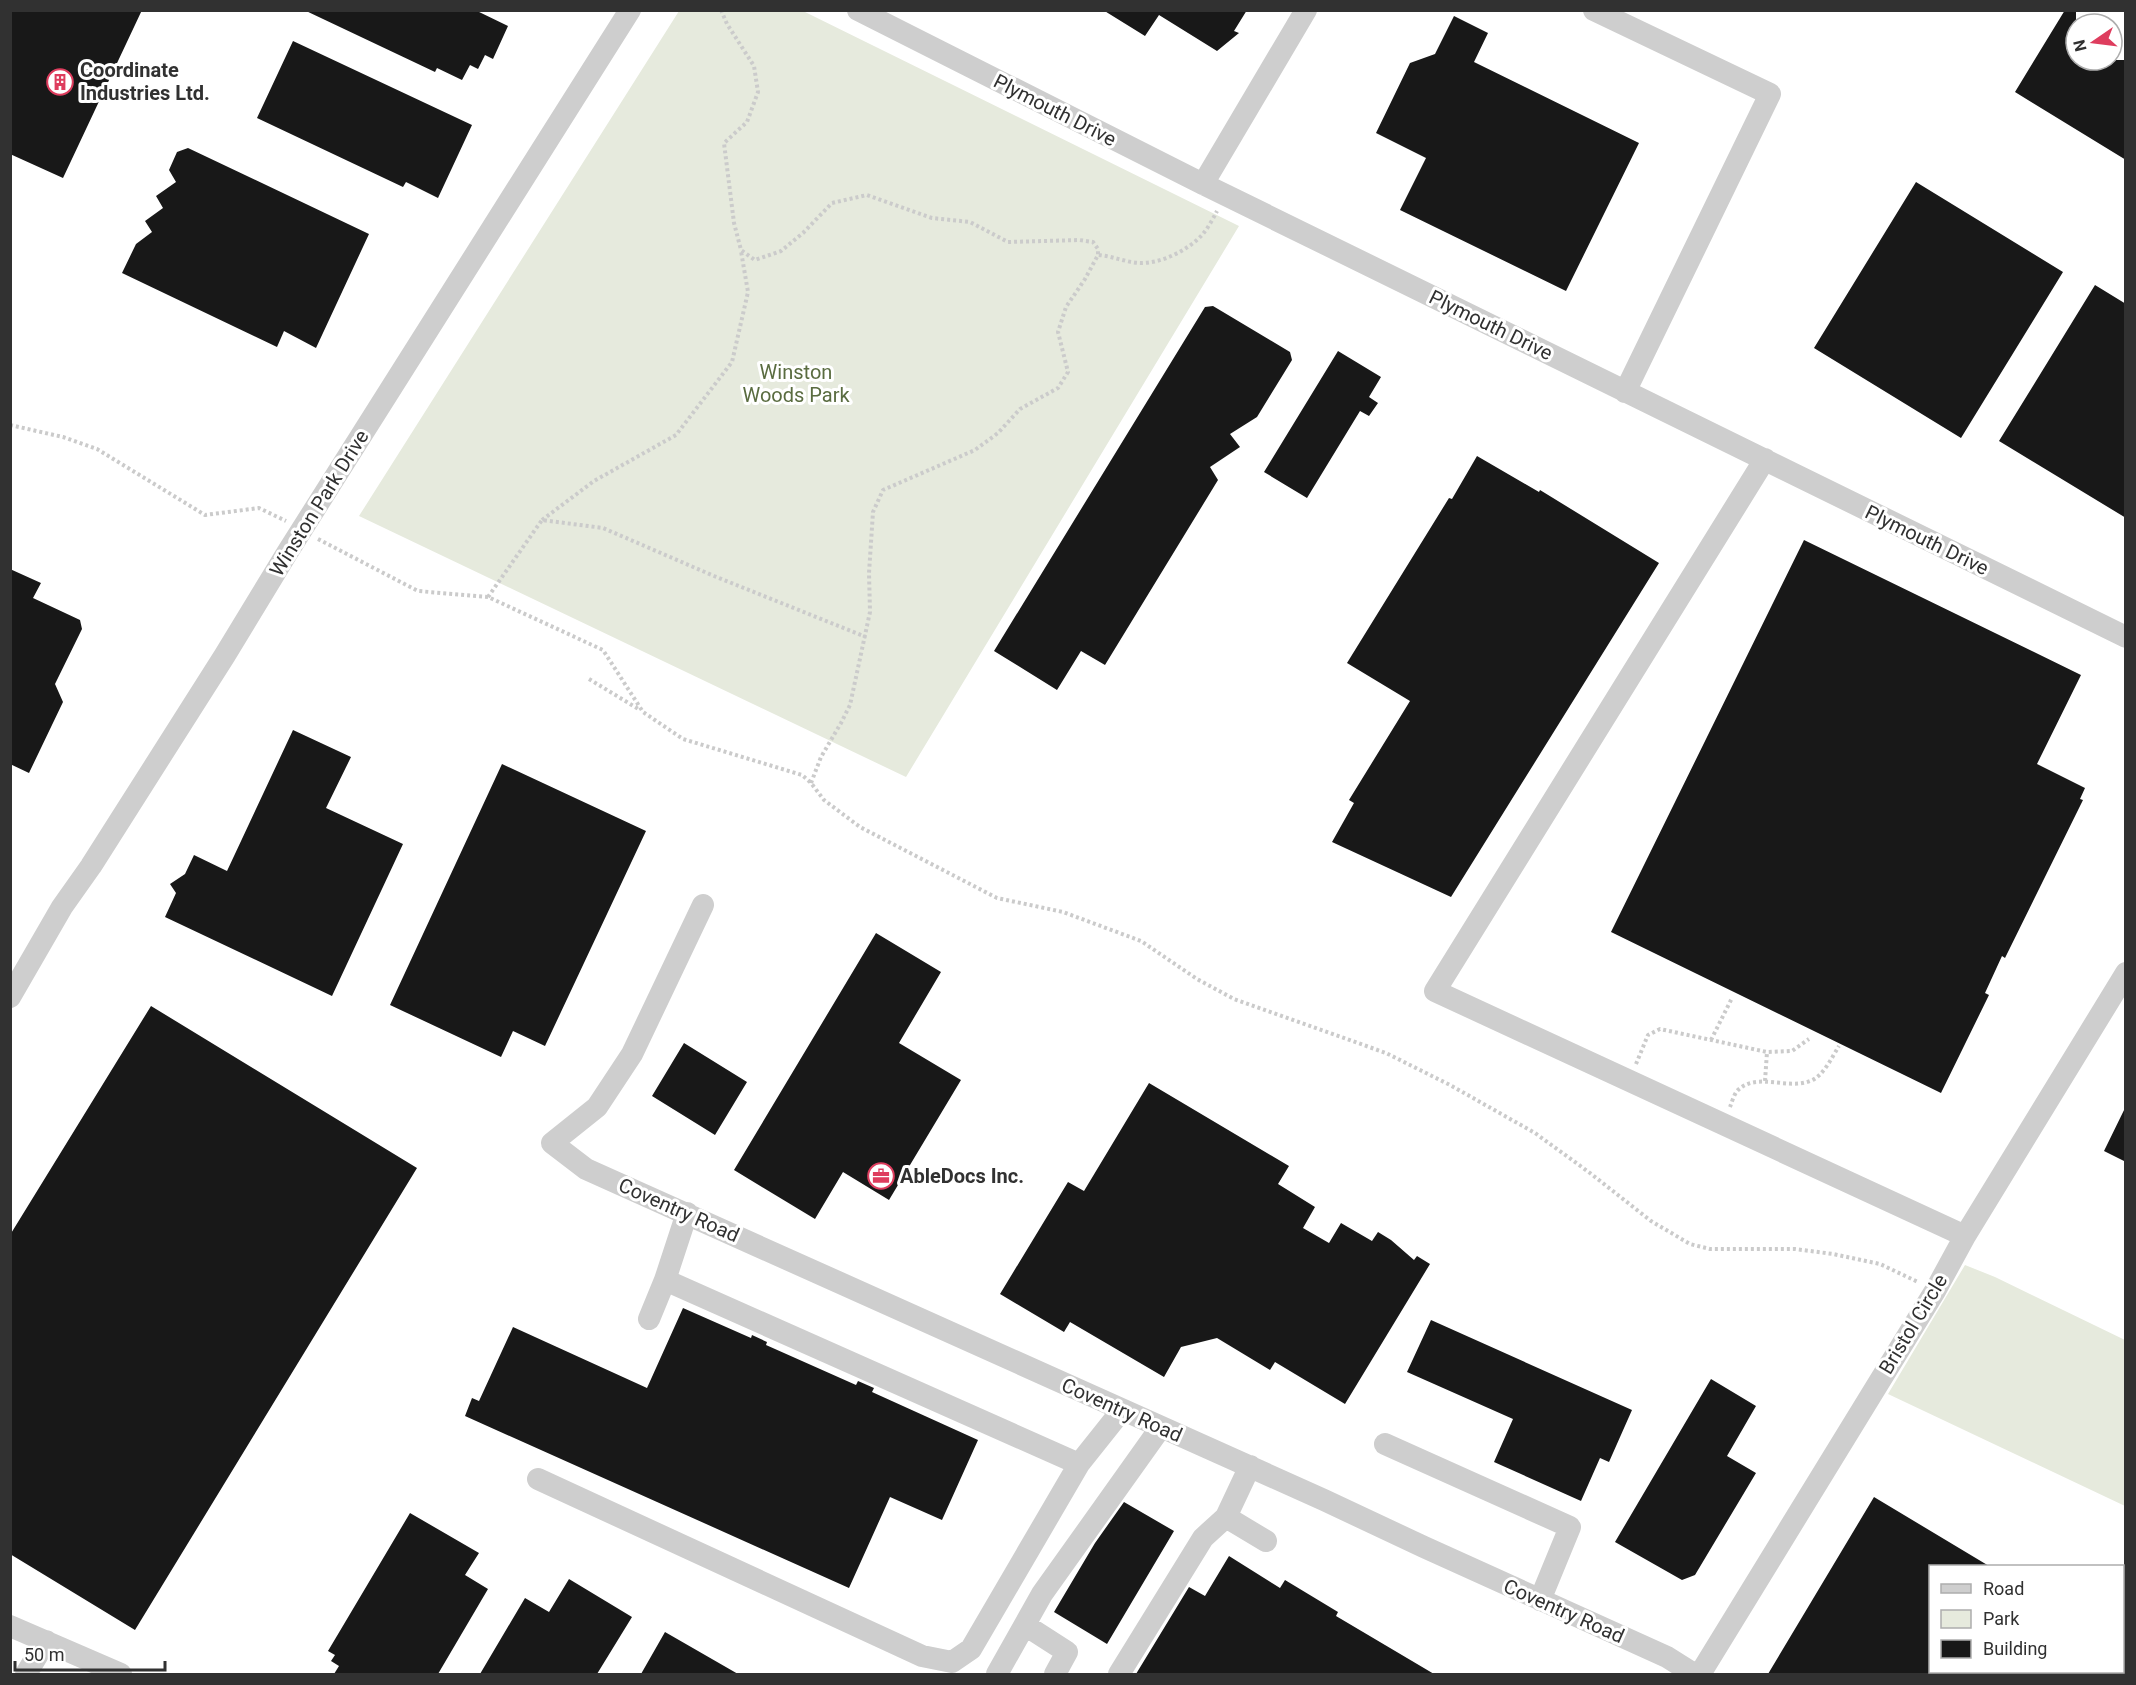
<svg xmlns="http://www.w3.org/2000/svg" width="2136" height="1685" viewBox="0 0 2136 1685" font-family="Roboto,sans-serif">
<style>
.green{fill:#e6eadd}
.building{fill:#181818}
.lines{fill:none;stroke-linecap:round;stroke-linejoin:round}
.path{stroke:#cbcbcb;stroke-width:4;stroke-dasharray:3 3;stroke-linecap:butt}
.minor{stroke:#cecece;stroke-width:22}
.labels{text-anchor:middle;stroke-width:6;stroke-linejoin:round;paint-order:stroke}
.poi-label{font-size:20px;font-weight:bold;fill:#313131;stroke:#fff;text-anchor:start}
.street-label{font-size:20px;fill:#313131;stroke:#fff}
.park-label{font-size:20px;fill:#5a6c40;stroke:#fff}
</style>
<rect width="100%" height="100%" fill="#fff"/>
<path class="green" d="M679,11H803L1239,226L906,777L359,516Z
M1965,1265L1995,1277L2125,1340V1506L1888,1394Z"/>
<path class="building" d="M10,10H142L63,178L10,154Z
M304,10H475L508,26L493,59L485,55L478,69L470,65L462,80L437,68L435,72Z
M1103,10H1247L1234,31L1239,33L1217,51L1159,15L1145,36Z
M2065,10H2076V60H2126V160L2015,92Z
M1454,16L1488,33L1474,62L1639,143L1566,291L1400,210L1426,158L1376,133L1410,63L1435,54Z
M293,41L472,125L438,198L406,182L403,187L257,118Z
M188,148L369,234L316,348L284,331L277,347L122,273L136,244L152,232L145,221L163,208L156,196L176,182L169,170L177,152Z
M1916,182L2063,272L1961,438L1814,348Z
M2095,285L2126,304V518L1999,441Z
M1213,306L1290,352L1292,360L1257,417L1230,434L1240,447L1210,467L1218,480L1105,665L1081,651L1057,690L994,651L1205,307Z
M1338,351L1381,377L1369,397L1378,403L1369,416L1360,411L1307,498L1264,472Z
M1477,456L1539,492L1540,490L1659,563L1451,897L1332,842L1354,803L1349,800L1410,701L1347,663L1449,498L1452,499Z
M1804,540L2081,675L2037,764L2085,788L2080,799L2083,800L2005,958L2002,956L1985,993L1989,995L1941,1093L1611,932Z
M10,569L41,583L33,598L80,620L82,629L55,684L63,702L29,773L10,764Z
M293,730L351,757L326,808L403,844L332,996L165,917L176,893L170,884L185,874L194,855L227,871Z
M502,764L646,831L545,1046L513,1031L501,1057L390,1005Z
M876,933L941,972L899,1043L961,1080L889,1200L843,1172L815,1219L734,1170Z
M151,1006L417,1168L135,1630L10,1554V1235Z
M684,1043L747,1082L715,1135L652,1096Z
M1149,1083L1289,1166L1278,1184L1315,1207L1303,1228L1329,1243L1341,1223L1372,1241L1378,1232L1391,1240L1414,1260L1417,1256L1430,1264L1345,1404L1275,1362L1270,1370L1217,1338L1181,1347L1164,1377L1070,1322L1064,1332L1000,1294L1068,1182L1084,1191Z
M2126,1106V1162L2104,1151Z
M683,1308L751,1338L752,1335L767,1342L766,1345L856,1385L858,1381L874,1388L872,1392L978,1440L942,1520L890,1497L849,1588L465,1416L472,1398L479,1401L513,1327L647,1388Z
M1431,1320L1632,1410L1609,1462L1600,1458L1581,1501L1494,1462L1513,1419L1407,1372Z
M1711,1379L1756,1406L1727,1456L1756,1473L1695,1575L1682,1580L1615,1542Z
M1874,1497L1989,1566H1930V1674H1768Z
M1124,1502L1174,1531L1107,1644L1054,1612L1095,1543Z
M410,1513L479,1553L465,1575L488,1589L438,1674H334L339,1666L331,1661L335,1655L328,1651Z
M1229,1556L1280,1588L1285,1580L1338,1612L1336,1616L1434,1674H1136L1189,1587L1205,1596Z
M569,1579L632,1617L597,1674H480L525,1598L549,1612Z
M665,1632L738,1674H641Z"/>
<g class="lines">
<path class="path" d="M721,10L727,24L754,66L758,92L747,122L724,143L734,223L741,250L755,260L781,251L803,233L832,203L867,195L932,218L970,222L1008,242L1079,240L1093,242L1098,249V255
M10,425L63,437L97,449L205,515L259,508L286,521
M542,520L594,481L676,435L732,362L748,292L741,251
M318,539L418,591L488,597L603,650L643,712L683,739L802,775L811,783L824,800L860,827L997,898L1063,912L1141,941L1197,979L1234,999L1386,1053L1450,1085L1535,1133L1590,1173L1651,1221L1690,1244L1710,1249H1795L1833,1254L1880,1264L1918,1282
M488,597L542,520L603,528L714,576L866,637
M589,679L640,710
M811,783L821,757L841,723L850,705L870,612L869,573L873,512L883,490L975,450L998,433L1020,409L1058,388L1068,372L1058,332L1066,307L1085,279L1098,255C1112,256 1125,262 1139,263C1161,264 1188,250 1202,235C1208,228 1213,219 1217,211
M1711,1040L1732,998
M1636,1064L1648,1035L1660,1029L1767,1052L1792,1051L1809,1039
M1765,1081L1767,1052
M1730,1107C1732,1102 1734,1094 1738,1090C1757,1072 1787,1090 1810,1081C1823,1077 1832,1057 1839,1046"/>
<path class="minor" d="M858,10L1203,184L2126,637
M1594,10L1770,94L1625,392
M1203,184L1306,10
M1765,459L1435,991L1965,1236
M703,905L632,1054L597,1107L552,1143L586,1169L1324,1500L1424,1547L1667,1657L1694,1674
M10,997L62,907L91,866L225,655L287,553L630,10
M649,1319L665,1280L687,1213
M1385,1444L1570,1527L1540,1600
M1079,1464L1122,1410
M538,1479L922,1656L952,1662L971,1649L1079,1464L665,1280
M1226,1517L1266,1541
M1025,1625L1067,1652L1055,1674
M10,1626L121,1674
M26,1674L46,1641
M997,1674L1042,1594L1161,1427
M1119,1674L1203,1538L1226,1517L1250,1466
M1700,1674L1935,1291L1965,1236L2126,973"/>
</g>
<defs>
<g id="building-ring" transform="scale(1.35)"><circle r="9.5" fill="#fff" stroke="#de3d5e" stroke-width="1.5"/><path d="M-4-6H4V6H1V3H-1V6H-4ZM-2.5-4.3h1.7v1.8h-1.7ZM.8-4.3h1.7v1.8H.8ZM-2.5-1h1.7V.8h-1.7ZM.8-1h1.7V.8H.8Z" fill="#de3d5e"/></g>
<g id="office-ring" transform="scale(1.35)"><circle r="9.5" fill="#fff" stroke="#de3d5e" stroke-width="1.5"/><path d="M-6-3h4V-5.5h4V-3h4V5H-6ZM-1-4.5V-3h2v-1.5ZM-6 0V1H6V0Z" fill="#de3d5e"/></g>
</defs>
<g fill-rule="evenodd">
<use href="#building-ring" x="60" y="82"/>
<use href="#office-ring" x="881" y="1176"/>
</g>
<g class="labels">
<g class="poi-label">
<text x="80" y="77">Coordinate<tspan x="80" dy="23">Industries Ltd.</tspan></text>
<text x="900" y="1183">AbleDocs Inc.</text>
</g>
<g class="street-label">
<text transform="translate(1055 110) rotate(27)" y="7">Plymouth Drive</text>
<text transform="translate(1491 325) rotate(26)" y="7">Plymouth Drive</text>
<text transform="translate(319 503) rotate(-58)" y="7">Winston Park Drive</text>
<text transform="translate(1927 540) rotate(26)" y="7">Plymouth Drive</text>
<text transform="translate(679 1210) rotate(24)" y="7">Coventry Road</text>
<text transform="translate(1913 1324) rotate(-59)" y="7">Bristol Circle</text>
<text transform="translate(1122 1410) rotate(24)" y="7">Coventry Road</text>
<text transform="translate(1564 1611) rotate(24)" y="7">Coventry Road</text>
</g>
<g class="park-label">
<text x="796" y="379">Winston<tspan x="796" dy="23">Woods Park</tspan></text>
</g>
</g>
<rect width="2136" height="1685" fill="none" stroke="#313131" stroke-width="24"/>
<rect x="1929" y="1565" width="195" height="108" fill="#ffffff" stroke="#adadad" stroke-width="1.5"/>
<rect x="1941" y="1584" width="30" height="9" fill="#cecece" stroke="#adadad" stroke-width="1.5"/>
<text x="1983" y="1595" font-size="18" fill="#313131">Road</text>
<rect x="1941" y="1610" width="30" height="18" fill="#e6eadd" stroke="#adadad" stroke-width="1.5"/>
<text x="1983" y="1625" font-size="18" fill="#313131">Park</text>
<rect x="1941" y="1640" width="30" height="18" fill="#181818" stroke="#adadad" stroke-width="1.5"/>
<text x="1983" y="1655" font-size="18" fill="#313131">Building</text>
<g transform="translate(2094 42) rotate(256)"><circle r="28" fill="#ffffff" stroke="#adadad" stroke-width="1.5"/>
<path d="M0-4.5L10 22L0 15L-10 22Z" fill="#de3d5e"/>
<text y="-9" font-size="16" font-weight="bold" text-anchor="middle" fill="#313131">N</text>
</g>
<path d="M15 1661v9h150v-9" fill="none" stroke="#313131" stroke-width="3"/>
<text x="24" y="1661" font-size="18" fill="#313131" stroke="#ffffff" stroke-width="4.5" paint-order="stroke">50 m</text>
</svg>
